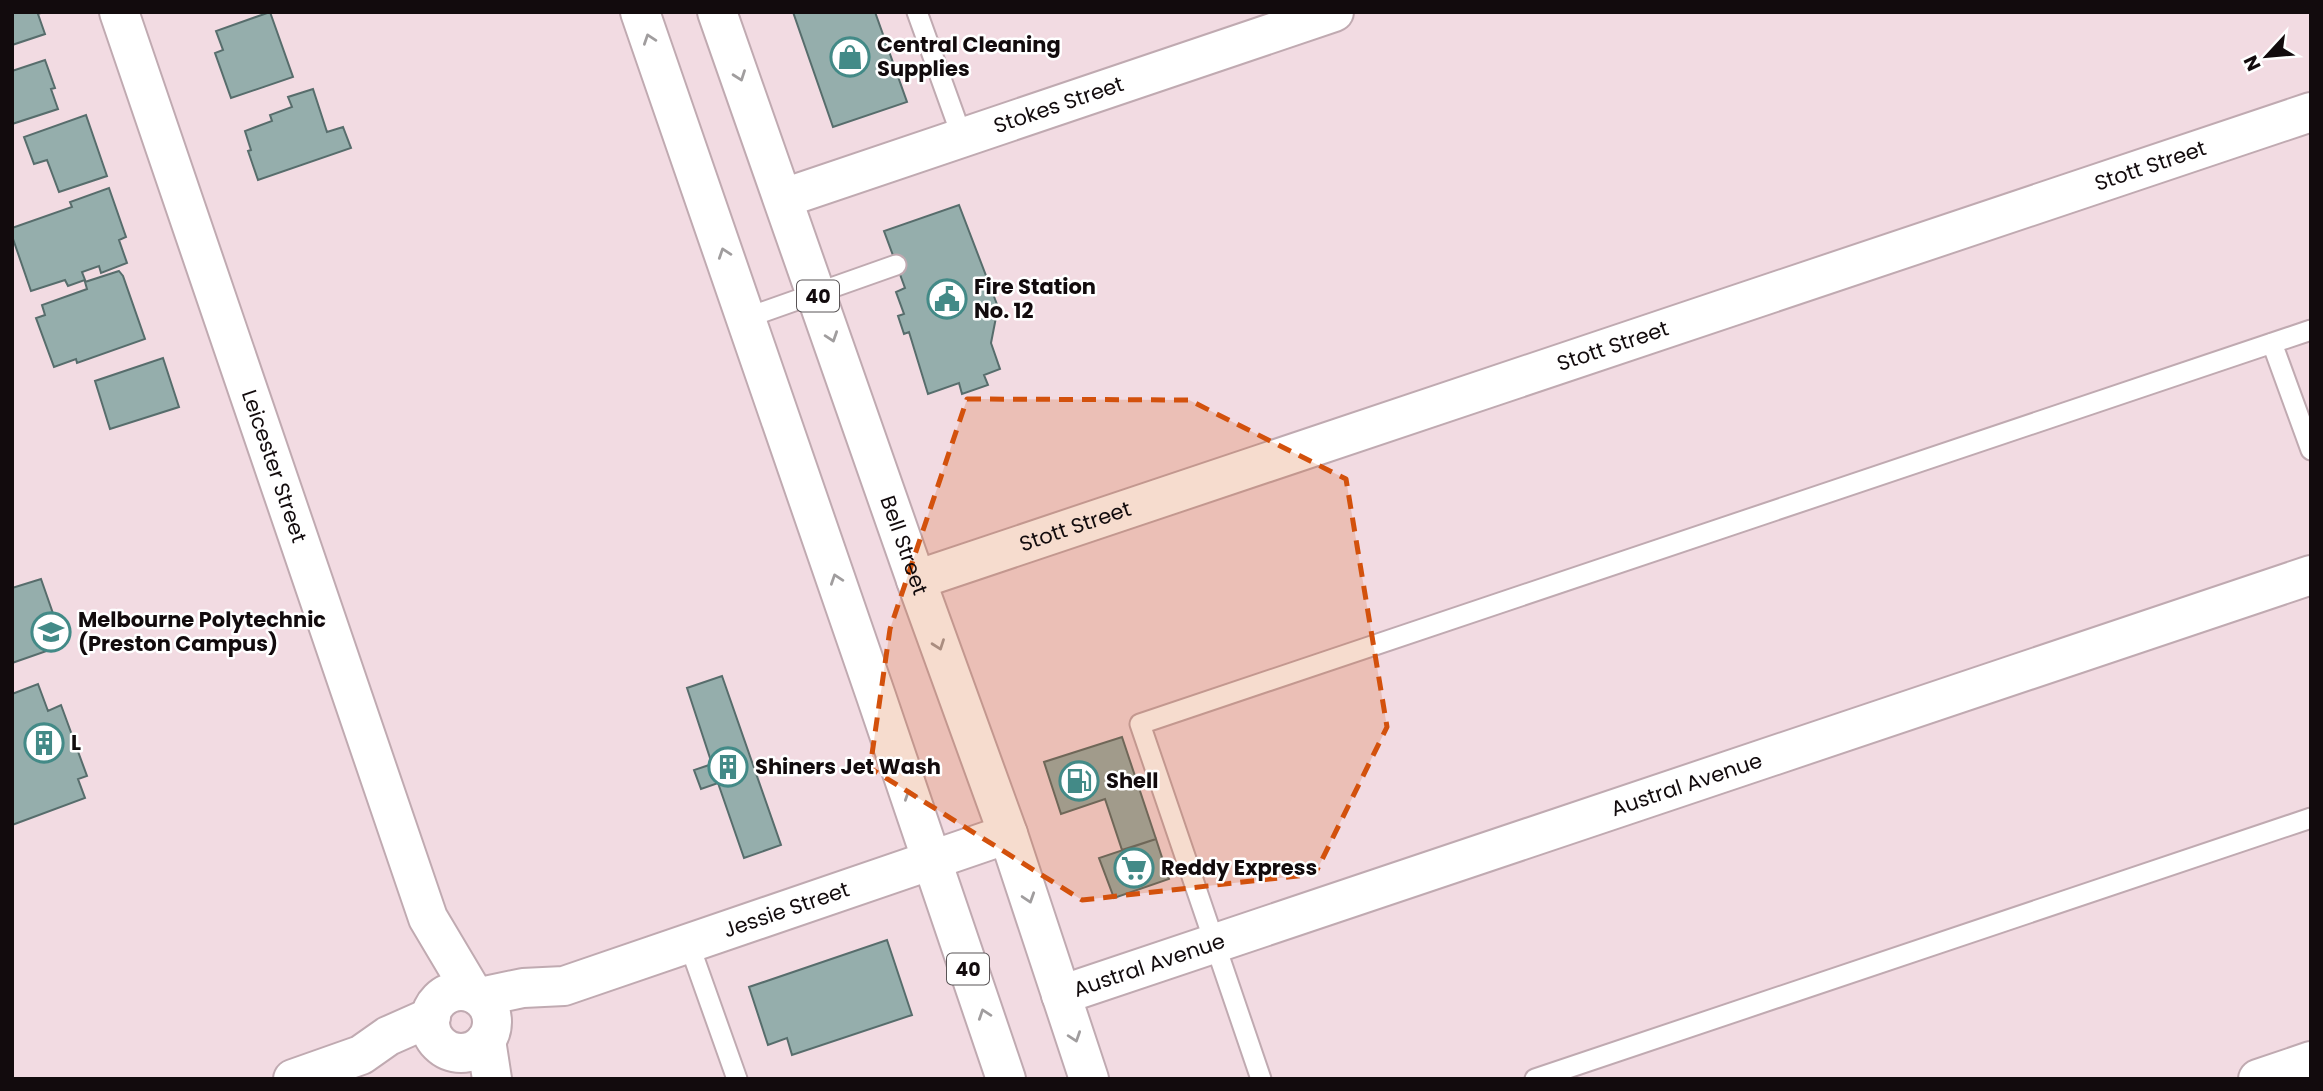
<svg xmlns="http://www.w3.org/2000/svg" width="2323" height="1091" viewBox="0 0 2323 1091" font-family="Poppins,sans-serif">
<style>
.building{fill:#95aeac;stroke:#576d6c;stroke-width:2}
.lines{fill:none;stroke-linecap:round;stroke-linejoin:round}
.service-casing{stroke:#c0aab1;stroke-width:23}
.minor-casing{stroke:#c0aab1;stroke-width:42}
.trunk-casing{stroke:#c0aab1;stroke-width:42}
.service{stroke:#fff;stroke-width:19}
.minor{stroke:#fff;stroke-width:38}
.trunk{stroke:#fff;stroke-width:38}
.oneway{stroke:#a09d9e}
.marked{fill:#d3510c;fill-opacity:0.2;stroke:#d3510c;stroke-width:5;stroke-dasharray:14 9;stroke-linejoin:round}
.labels{text-anchor:middle;stroke-width:5;stroke-linejoin:round;paint-order:stroke}
.shield{fill:#fff;stroke:#595456;stroke-width:2}
.shield-label{font-size:19px;font-weight:bold;fill:#120b0d}
.poi-label{font-size:21px;font-weight:bold;fill:#120b0d;stroke:#fff;text-anchor:start}
.street-label{font-size:21px;fill:#120b0d;stroke:#fff}
</style>
<rect width="100%" height="100%" fill="#f2dbe2"/>
<path class="building" d="M12,12H43L38,14L45,34L12,45Z
M270,12L293,77L231,98L215,53L223,50L216,31Z
M793,12H875L907,102L833,127Z
M45,60L55,88L51,89L58,109L12,124V71Z
M313,89L327,132L343,127L351,148L258,180L248,151L251,150L245,131L272,121L270,115L292,107L288,97Z
M86,115L107,176L59,192L47,160L34,164L24,137Z
M109,188L126,237L119,240L127,263L101,273L99,266L82,272L85,280L68,286L65,280L31,291L12,236V228L72,207L70,202Z
M959,205L998,307L991,343L1000,369L984,375L988,385L962,394L959,383L928,394L909,332L904,334L898,316L904,314L896,292L905,288L884,231Z
M119,271L123,276L145,339L77,363L76,359L54,367L36,318L45,315L42,305L87,289L85,282Z
M163,358L179,407L110,429L95,381Z
M41,579L64,645L12,663V588Z
M722,676L781,845L744,858L718,783L701,789L694,770L712,764L687,688Z
M38,684L48,711L61,705L87,776L78,779L85,798L12,825V694Z
M1122,737L1156,839L1122,850L1105,799L1061,814L1044,762Z
M1156,839L1169,879L1114,898L1099,858Z
M887,940L912,1015L792,1055L787,1038L768,1045L749,987Z"/>
<g class="lines">
<g class="service-casing">
<path id="service" d="M917,12L962,137
M746,318L896,265
M2272,343L2311,450
M689,944L737,1079
M1261,1079L1140,724L2311,330
M1535,1079L2311,818"/>
</g>
<g class="minor-casing">
<g id="minor">
<path id="s1" d="M119,12L428,918L472,992"/>
<path id="s2" d="M784,198L1334,12"/>
<path id="s3" d="M916,580L2311,112"/>
<circle cx="461" cy="1022" r="31"/>
<path id="s4" d="M1061,995L2311,575"/>
<path id="s5" d="M480,997L523,988L564,986L1008,834"/>
<path d="M486,1040L492,1079"/>
<path d="M293,1079L361,1055L388,1036L431,1017"/>
<path d="M2258,1079L2311,1061"/>
</g>
</g>
<g class="trunk-casing">
<g id="trunk">
<path d="M640,12L876,696L1006,1079"/>
<path id="s6" d="M717,12L916,580L1008,834L1089,1079"/>
</g>
</g>
<use href="#service" class="service"/>
<use href="#minor" class="minor"/>
<use href="#trunk" class="trunk"/>
</g>
<defs><path id="oneway-chevron" d="M-2-3.5L2.5 0L-2 3.5" fill="none" stroke-width="1.6" stroke-linecap="round" stroke-linejoin="round" transform="scale(1.75)"/></defs>
<g class="oneway">
<use href="#oneway-chevron" transform="translate(649 39) rotate(-109)"/>
<use href="#oneway-chevron" transform="translate(740 76) rotate(70)"/>
<use href="#oneway-chevron" transform="translate(724 253) rotate(-109)"/>
<use href="#oneway-chevron" transform="translate(832 337) rotate(71)"/>
<use href="#oneway-chevron" transform="translate(836 579) rotate(-109)"/>
<use href="#oneway-chevron" transform="translate(939 645) rotate(70)"/>
<use href="#oneway-chevron" transform="translate(910 795) rotate(-109)"/>
<use href="#oneway-chevron" transform="translate(1029 898) rotate(72)"/>
<use href="#oneway-chevron" transform="translate(984 1014) rotate(-109)"/>
<use href="#oneway-chevron" transform="translate(1075 1037) rotate(71)"/>
</g>
<path class="marked" d="M967,399L1189,400L1346,479L1387,727L1315,874L1082,900L870,768L890,629Z"/>
<defs>
<g id="shop-ring" transform="scale(2.0125)"><circle r="9.5" fill="#fff" stroke="#438a87" stroke-width="1.5"/><path d="M-5-2.5h2.3a2.7 3.5 0 0 1 5.4 0H5L5.5 6h-11ZM-1.5-2.5h3a1.5 2.3 0 0 0-3 0Z" fill="#438a87"/></g>
<g id="civic-ring" transform="scale(2.0125)"><circle r="9.5" fill="#fff" stroke="#438a87" stroke-width="1.5"/><path d="M-.6-6.5H3V-4.5H.6V-3L4-1V1h2V6H-6V1h2V-1L-.6-3ZM-1.2 2.5V6h2.4V2.5Z" fill="#438a87"/></g>
<g id="university-ring" transform="scale(2.0125)"><circle r="9.5" fill="#fff" stroke="#438a87" stroke-width="1.5"/><path d="M0-5L7-2L0 1L-7-2ZM-4 1L0 2.5L4 1V4Q0 6-4 4Z" fill="#438a87"/></g>
<g id="building-ring" transform="scale(2.0125)"><circle r="9.5" fill="#fff" stroke="#438a87" stroke-width="1.5"/><path d="M-4-6H4V6H1V3H-1V6H-4ZM-2.5-4.3h1.7v1.8h-1.7ZM.8-4.3h1.7v1.8H.8ZM-2.5-1h1.7V.8h-1.7ZM.8-1h1.7V.8H.8Z" fill="#438a87"/></g>
<g id="fuel-ring" transform="scale(2.0125)"><circle r="9.5" fill="#fff" stroke="#438a87" stroke-width="1.5"/><path d="M-5.5-6h7V0h2V4h1.3V-2.5L3-4.5l.8-.8L6-3V5H2.5V1h-1V6h-7ZM-4.2-4.7v3.2H.2V-4.7Z" fill="#438a87"/></g>
<g id="supermarket-ring" transform="scale(2.0125)"><circle r="9.5" fill="#fff" stroke="#438a87" stroke-width="1.5"/><path d="M-6-5.5h2.5l.6 2H6L4.5 2H-2.5L-4.4-4H-6ZM-1.5 3.2a1.3 1.3 0 1 0 .1 0ZM3 3.2a1.3 1.3 0 1 0 .1 0Z" fill="#438a87"/></g>
</defs>
<g fill-rule="evenodd">
<use href="#shop-ring" x="850" y="57"/>
<use href="#civic-ring" x="947" y="299"/>
<use href="#university-ring" x="51" y="632"/>
<use href="#building-ring" x="44" y="743"/>
<use href="#building-ring" x="728" y="767"/>
<use href="#fuel-ring" x="1079" y="781"/>
<use href="#supermarket-ring" x="1134" y="868"/>
</g>
<g class="labels">
<g class="shield">
<rect x="797" y="280.5" width="42" height="31" rx="5"/>
<rect x="947" y="953.5" width="42" height="31" rx="5"/>
</g>
<g class="shield-label">
<text x="818" y="303">40</text>
<text x="968" y="976">40</text>
</g>
<g class="poi-label">
<text x="877" y="52">Central Cleaning<tspan x="877" dy="24">Supplies</tspan></text>
<text x="974" y="294">Fire Station<tspan x="974" dy="24">No. 12</tspan></text>
<text x="78" y="627">Melbourne Polytechnic<tspan x="78" dy="24">(Preston Campus)</tspan></text>
<text x="71" y="750">L</text>
<text x="755" y="774">Shiners Jet Wash</text>
<text x="1106" y="788">Shell</text>
<text x="1161" y="875">Reddy Express</text>
</g>
<g class="street-label">
<text dy="7" stroke="none"><textPath href="#s2" startOffset="290">Stokes Street</textPath></text>
<text dy="7" stroke="none"><textPath href="#s3" startOffset="1302">Stott Street</textPath></text>
<text dy="7" stroke="none"><textPath href="#s3" startOffset="735">Stott Street</textPath></text>
<text dy="7" stroke="none"><textPath href="#s1" startOffset="480">Leicester Street</textPath></text>
<text dy="7" stroke="none"><textPath href="#s3" startOffset="168">Stott Street</textPath></text>
<text dy="7" stroke="none"><textPath href="#s6" startOffset="565">Bell Street</textPath></text>
<text dy="7" stroke="none"><textPath href="#s4" startOffset="660">Austral Avenue</textPath></text>
<text dy="7" stroke="none"><textPath href="#s5" startOffset="320">Jessie Street</textPath></text>
<text dy="7" stroke="none"><textPath href="#s4" startOffset="93">Austral Avenue</textPath></text>
</g>
</g>
<rect width="2323" height="1091" fill="none" stroke="#120b0d" stroke-width="28"/>
<g transform="translate(2267 56) rotate(244)" stroke="#ffffff" stroke-width="5" paint-order="stroke">
<path d="M0-5L12 26L0 18L-12 26Z" fill="#120b0d"/>
<text y="-10" font-size="19" font-weight="bold" text-anchor="middle" fill="#120b0d">N</text>
</g>
</svg>
